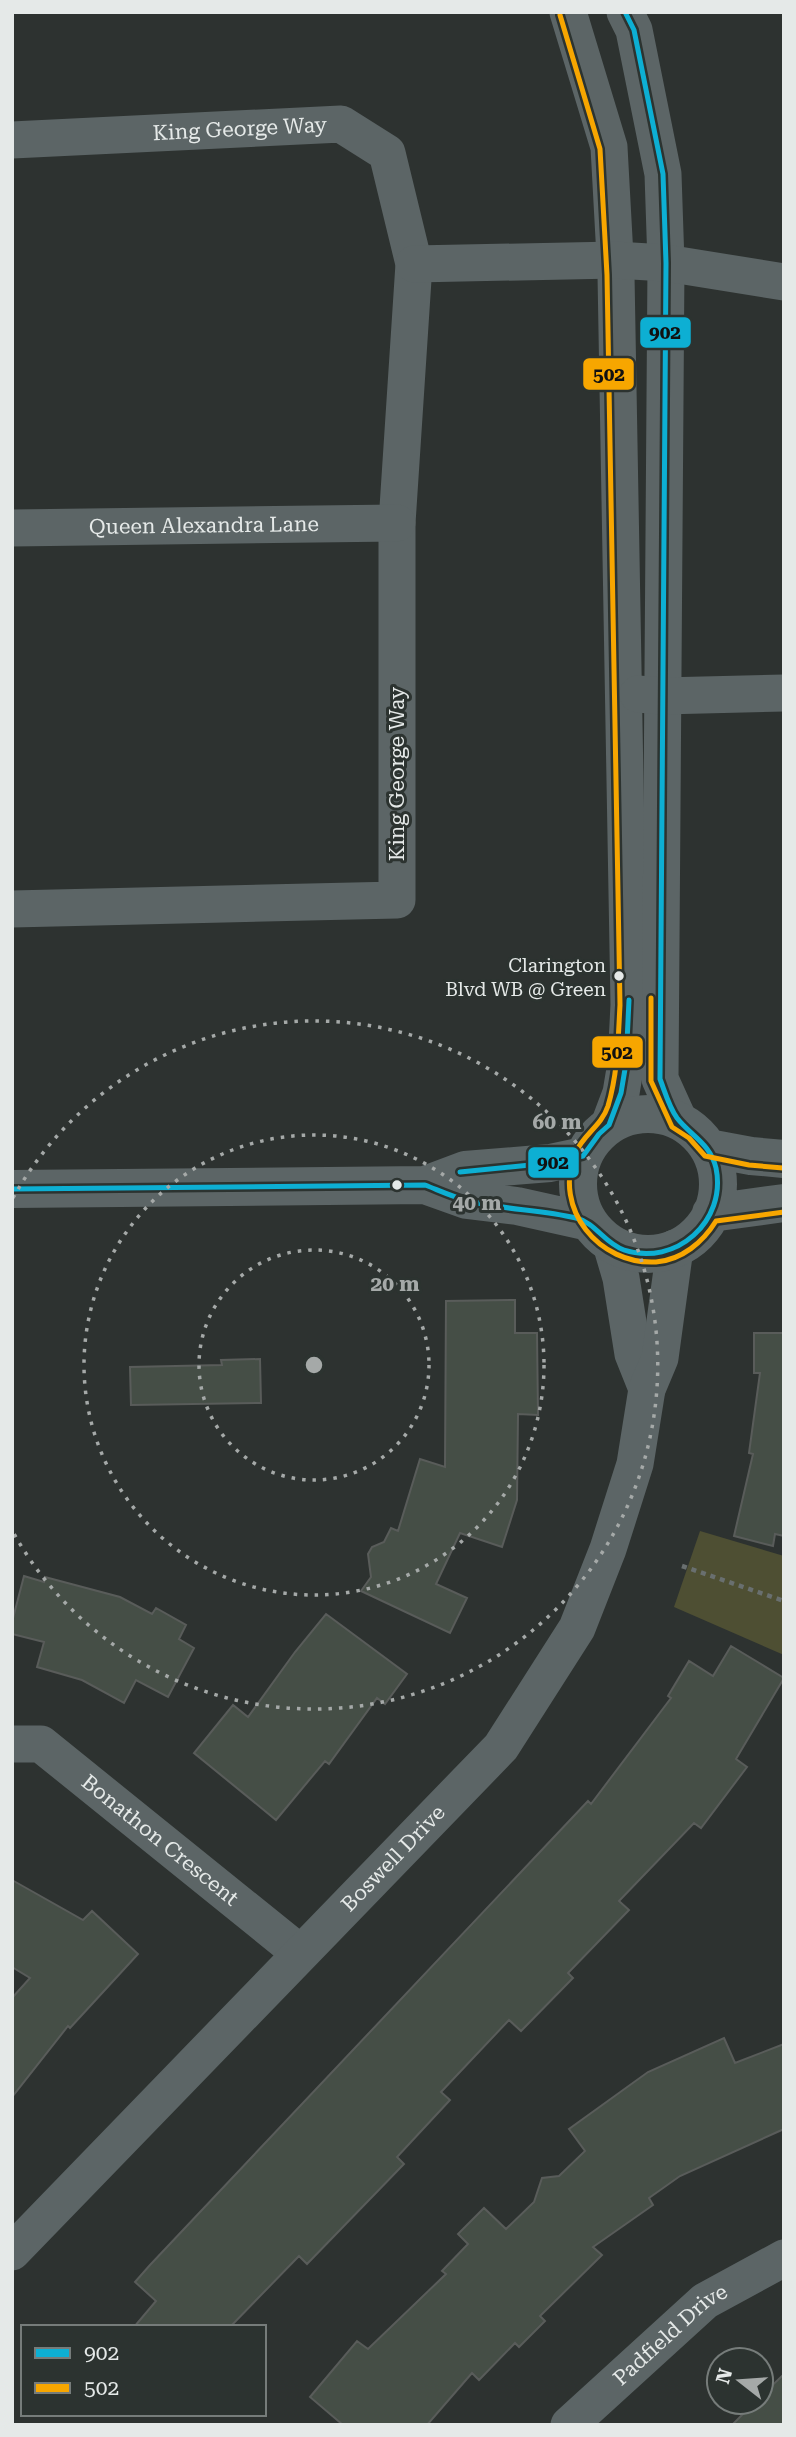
<svg xmlns="http://www.w3.org/2000/svg" width="796" height="2437" viewBox="0 0 796 2437" font-family="'Roboto Serif',serif">
<style>
.green{fill:#4e4f33}
.building{fill:#454e46;stroke:#595c5a;stroke-width:2}
.lines{fill:none;stroke-linecap:round;stroke-linejoin:round}
.path{stroke:#696f6f;stroke-width:4.5;stroke-dasharray:5 5;stroke-linecap:butt}
.minor{stroke:#5c6566;stroke-width:37}
.tertiary{stroke:#5c6566;stroke-width:38}
.bus-1-casing{stroke:#2c3330;stroke-width:10}
.bus-2-casing{stroke:#2c3330;stroke-width:10}
.bus-1{stroke:#0dafd3;stroke-width:5}
.bus-2{stroke:#f7a600;stroke-width:5}
.ring{fill:none;stroke:#a5a9a8;stroke-width:3.5;stroke-dasharray:3.5 7}
.bus-dot{fill:#e5e9e8;stroke:#2c3330;stroke-width:2.5}
.labels{text-anchor:middle;stroke-width:6;stroke-linejoin:round;paint-order:stroke}
.bus-label{font-size:19px;fill:#e5e9e8;stroke:#2c3330;text-anchor:end}
.street-label{font-size:21px;fill:#e5e9e8;stroke:#2c3330}
.centre{fill:#a5a9a8;stroke:#2c3330;stroke-width:3.5}
.ring-label{font-size:21px;text-anchor:middle;font-weight:bold;fill:#a5a9a8;stroke:#2c3330;stroke-width:6;stroke-linejoin:round;paint-order:stroke}
.line-badge{stroke:#2c3330;stroke-width:2.5}
.pale-badge-label{font-size:19px;text-anchor:middle;font-weight:bold;fill:#111}
</style>
<rect width="100%" height="100%" fill="#2d3230"/>
<path class="green" d="M700,1531L784,1556V1655L674,1607Z"/>
<path class="building" d="M515,1300V1333H537L538,1415L518,1414L517,1500L502,1547L460,1533L436,1584L467,1598L450,1633L361,1591L371,1577L368,1554L372,1547L384,1542L391,1528L398,1531L420,1459L445,1467L446,1301Z
M754,1333H784V1536L775,1534L773,1546L734,1536L753,1454L749,1453L760,1373H754Z
M260,1359L261,1403L131,1405L130,1367L222,1365L221,1360Z
M24,1576L44,1582L45,1577L120,1597L152,1614L156,1608L186,1625L179,1639L194,1648L168,1697L136,1680L124,1703L82,1680L37,1667L44,1642L12,1634V1622Z
M326,1614L407,1674L385,1704L377,1698L329,1764L325,1761L276,1820L194,1753L233,1705L248,1717L295,1652Z
M731,1646L784,1678L736,1759L747,1767L701,1828L694,1823L619,1901L629,1910L568,1973L573,1978L521,2031L509,2020L441,2092L450,2100L397,2157L404,2164L307,2264L299,2256L230,2327H134L156,2301L135,2282L150,2265L588,1801L591,1804L671,1698L668,1696L689,1661L713,1676Z
M12,1880L83,1920L92,1911L138,1954L70,2028L68,2026L12,2097V1998L30,1978L12,1967Z
M724,2038L735,2063L784,2044V2129L680,2176L649,2198L653,2205L593,2247L602,2255L540,2316L545,2321L519,2347L515,2343L479,2380L472,2373L427,2425H343L310,2397L357,2341L368,2349L446,2274L442,2271L468,2244L458,2234L484,2208L506,2229L534,2202L542,2178L559,2176L585,2151L569,2129L648,2072Z
M784,2374V2425H732L755,2402H761V2396Z"/>
<g class="lines">
<path class="path" d="M682,1566L784,1601"/>
<g class="minor">
<path d="M568,12L609,147L616,275L629,1005L626,1063L621,1093L609,1125"/>
<path d="M625,12L634,30L663,174L666,263L660,1079L679,1121"/>
<path id="s1" d="M12,140L341,124L387,153L414,264L397,523V900L12,909"/>
<path d="M414,264L615,260L666,263L784,282"/>
<path id="s2" d="M12,528L397,523"/>
<path d="M638,694L662,696L784,693"/>
<path d="M611,1244L621,1278L633,1354L647,1389"/>
<path id="s3" d="M12,1744H41L300,1953"/>
<path id="s4" d="M12,2252L501,1747L577,1628L608,1549L635,1464L647,1389L660,1358L675,1248"/>
<path id="s5" d="M569,2425L705,2301L784,2258"/>
</g>
<path class="tertiary" d="M578 1184a70 70 0 1 1 140 0a70 70 0 1 1-140 0Z
M708,1148L751,1156L784,1159
M425,1185L465,1170L550,1163L583,1156
M12,1189L425,1185L467,1200L517,1206L589,1222
M711,1213L784,1203"/>
<g class="bus-1-casing">
<path id="bus-1" d="M460,1172L550,1163L583,1156L599,1134L609,1125L621,1093L626,1063L629,1000
M12,1189L425,1185C438,1190 451,1196 465,1200C501,1210 539,1209 576,1218C596,1223 604,1243 624,1250C676,1267 727,1221 716,1168C710,1143 691,1136 677,1118C669,1107 665,1092 660,1079L666,263L663,174L634,30L625,12"/>
</g>
<g class="bus-2-casing">
<path id="bus-2" d="M560,15L600,149L607,275L620,1005C618,1040 618,1072 608,1106C601,1127 583,1134 575,1154C553,1209 599,1265 656,1262C682,1260 703,1242 716,1221L784,1212
M651,998V1081L672,1127L689,1138L705,1156L749,1165L783,1168"/>
</g>
<use href="#bus-1" class="bus-1"/>
<use href="#bus-2" class="bus-2"/>
</g>
<g class="ring">
<circle cx="314" cy="1365" r="115"/>
<circle cx="314" cy="1365" r="230"/>
<path d="M13 1198A344 344 0 1 1 13 1532"/>
</g>
<g class="bus-dot">
<circle cx="619" cy="976" r="6"/>
<circle cx="397" cy="1185" r="6"/>
</g>
<g class="labels">
<g class="bus-label">
<text x="606" y="972">Clarington<tspan x="606" dy="24">Blvd WB @ Green</tspan></text>
</g>
<g class="street-label">
<text dy="7" stroke="none"><textPath href="#s1" startOffset="228">King George Way</textPath></text>
<text dy="7" stroke="none"><textPath href="#s2" startOffset="192">Queen Alexandra Lane</textPath></text>
<text transform="translate(397 774) rotate(-90)" y="7">King George Way</text>
<text dy="7" stroke="none"><textPath href="#s3" startOffset="182">Bonathon Crescent</textPath></text>
<text dy="7" stroke="none"><textPath href="#s4" startOffset="548">Boswell Drive</textPath></text>
<text dy="7" stroke="none"><textPath href="#s5" startOffset="136">Padfield Drive</textPath></text>
</g>
</g>
<circle cx="314" cy="1365" r="10" class="centre"/>
<g class="ring-label">
<text x="557" y="1129">60 m</text>
<text x="477" y="1210">40 m</text>
<text x="395" y="1291">20 m</text>
</g>
<g class="line-badge">
<rect x="639" y="316" width="53" height="33" rx="7" fill="#0dafd3"/>
<rect x="582" y="357" width="53" height="34" rx="7" fill="#f7a600"/>
<rect x="591" y="1035" width="53" height="34" rx="7" fill="#f7a600"/>
<rect x="527" y="1146" width="53" height="33" rx="7" fill="#0dafd3"/>
</g>
<g class="pale-badge-label">
<text x="665" y="339">902</text>
<text x="609" y="381">502</text>
<text x="617" y="1059">502</text>
<text x="553" y="1169">902</text>
</g>
<rect width="796" height="2437" fill="none" stroke="#e5e9e8" stroke-width="28"/>
<rect x="21" y="2325" width="245" height="91" fill="#2c3330" stroke="#767c7a" stroke-width="2"/>
<rect x="35" y="2348" width="35" height="10" fill="#0dafd3" stroke="#767c7a" stroke-width="2"/>
<text x="84" y="2360" font-size="21" fill="#e5e9e8">902</text>
<rect x="35" y="2383" width="35" height="10" fill="#f7a600" stroke="#767c7a" stroke-width="2"/>
<text x="84" y="2395" font-size="21" fill="#e5e9e8">502</text>
<g transform="translate(740 2381) rotate(287)"><circle r="33" fill="#2c3330" stroke="#767c7a" stroke-width="2"/>
<path d="M0-5L12 26L0 18L-12 26Z" fill="#a5a9a8"/>
<text y="-10" font-size="19" font-weight="bold" text-anchor="middle" fill="#e5e9e8">N</text>
</g>
</svg>
